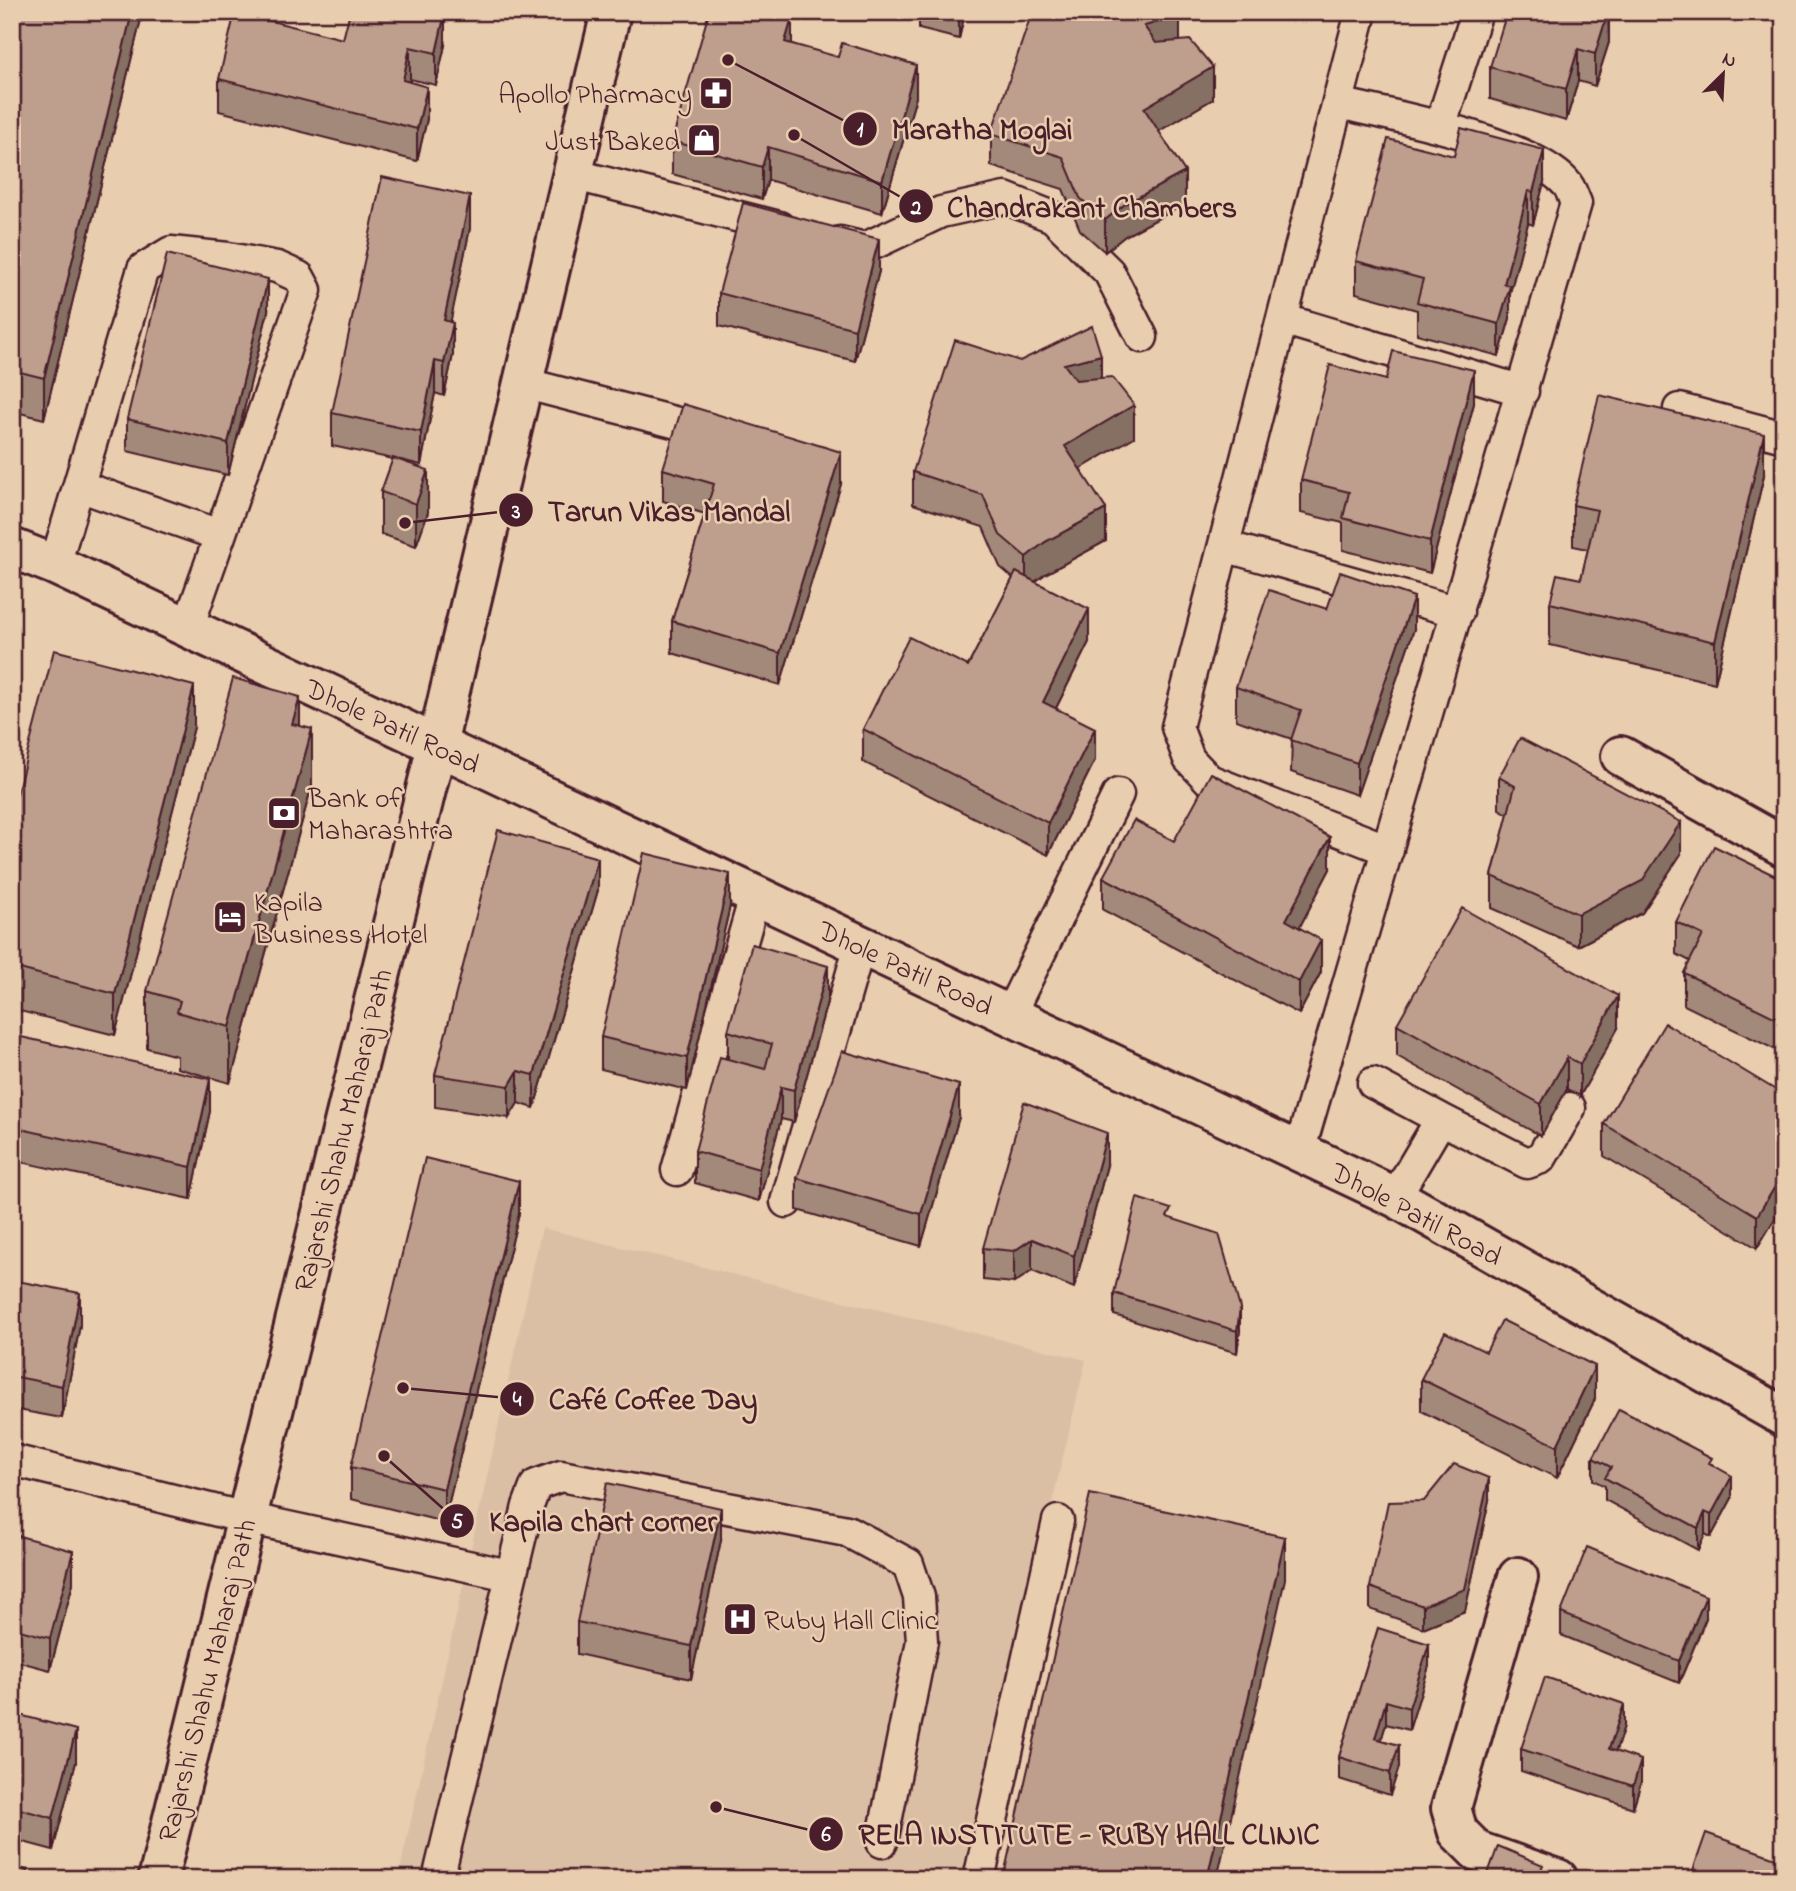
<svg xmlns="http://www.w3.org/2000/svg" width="1796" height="1891" viewBox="0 0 1796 1891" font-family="'Indie Flower',sans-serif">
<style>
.built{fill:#dbbfa5}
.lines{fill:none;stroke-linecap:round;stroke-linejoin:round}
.lane-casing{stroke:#4a1f2b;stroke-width:35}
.street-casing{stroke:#4a1f2b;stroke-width:44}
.secondary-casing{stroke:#4a1f2b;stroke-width:44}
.lane{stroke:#e8cdaf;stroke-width:30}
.street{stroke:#e8cdaf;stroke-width:38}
.secondary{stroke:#e8cdaf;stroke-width:38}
.wall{fill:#a38979;stroke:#4a1f2b;stroke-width:2}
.shaded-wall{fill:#856f63;stroke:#4a1f2b;stroke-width:2}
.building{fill:#be9f8d;stroke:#4a1f2b;stroke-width:2}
.labels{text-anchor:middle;stroke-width:5;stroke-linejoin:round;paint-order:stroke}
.poi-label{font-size:28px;fill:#4a1f2b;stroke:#e8cdaf;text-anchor:start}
.street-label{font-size:28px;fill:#4a1f2b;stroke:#e8cdaf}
.leader{fill:none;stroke:#4a1f2b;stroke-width:2.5}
.callout-dot{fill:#4a1f2b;stroke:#e8cdaf;stroke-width:2.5}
.mark-label{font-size:21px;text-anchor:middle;font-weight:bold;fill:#fff}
.callout-label{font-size:30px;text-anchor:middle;font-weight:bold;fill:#4a1f2b;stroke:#e8cdaf;stroke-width:5;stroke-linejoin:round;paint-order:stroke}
</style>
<rect width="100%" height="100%" fill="#e8cdaf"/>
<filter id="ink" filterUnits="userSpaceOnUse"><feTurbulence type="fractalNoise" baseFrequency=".0143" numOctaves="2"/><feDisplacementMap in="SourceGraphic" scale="14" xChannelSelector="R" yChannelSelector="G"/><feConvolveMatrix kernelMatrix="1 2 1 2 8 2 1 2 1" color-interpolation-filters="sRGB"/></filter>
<g filter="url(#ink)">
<path class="built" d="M542,1228L1086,1360L963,1879H398Z"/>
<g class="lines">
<g class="lane-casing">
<path id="lane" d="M1361,12L1177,727L1189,759L1209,780L1388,850
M1440,127L1477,12
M572,174L779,227
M840,242L865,248L941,212L1005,198L1053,217L1109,272L1142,337
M1282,319L1523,391
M523,383L716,433
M1679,409L1784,437
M79,486L219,535
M1224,546L1458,612
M55,565L143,269L171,252L228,258L277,267L299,277L306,290L188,627
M1009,1016L1118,794
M1373,1083L1441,1119
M1299,1152L1576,203C1573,197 1571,188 1566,183C1527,141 1395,116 1338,103
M677,1170L755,896
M1395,1197L1441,1119L1527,1163L1541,1158L1570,1108
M786,1202L860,945
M12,1460L246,1518L509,1575
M438,1879L528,1506L536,1485L561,1476L847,1531L908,1564L919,1597L922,1641L882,1842
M979,1879L1058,1521"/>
</g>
<g class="street-casing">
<path id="street" d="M1621,756L1784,847
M1518,1577L1451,1808L1458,1832L1477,1851L1558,1879
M158,1879L437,745L611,12"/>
</g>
<g class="secondary-casing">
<path id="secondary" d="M12,548L55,565L1395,1197L1784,1417"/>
</g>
<use href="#lane" class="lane"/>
<use href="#street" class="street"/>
<use href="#secondary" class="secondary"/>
</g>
<path class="wall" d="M12,12H141V19L44,419L12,411Z
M919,12H965L959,39L919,29Z
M1609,12V42L1595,86L1578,81L1566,121L1490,99V67Z
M1099,23L1180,41L1213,99L1159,131L1185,204L1125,236L1105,252L1080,230L1063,189L991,166V134Z
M343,39L445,45L436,85L410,79V82L427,119L417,161L219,111V79Z
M792,44L916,97L882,213L768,180L762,199L672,174V141Z
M1544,182L1533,225L1528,223L1510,293V318L1499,356L1417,334V310L1356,293V261Z
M470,228L450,322L453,355L444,396L435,393L421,465L401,460L428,512L416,546L381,534V492L393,459L332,446V413Z
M879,271L855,361L719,326V293Z
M268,311L228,475L127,451V419Z
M1020,361L1101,378L1134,437L1080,469L1106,541L1045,574L1035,582L1089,642L1056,708L1095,760L1048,855L863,762V729L968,666L1013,578L1000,567L983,527L913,504V472Z
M1474,403L1430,573L1343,550V523L1301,513V480Z
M663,469L841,484L780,685L672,653V621L705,514L663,501Z
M1764,475L1715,683L1550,645V603L1581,579L1588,549L1573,546V505Z
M1327,609L1414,629L1357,795L1291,772L1292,739L1236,720V687Z
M300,726L312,785L230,1083L177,1068V1056L147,1048V991Z
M194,727L115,1035L12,1009V813Z
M1499,777L1681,854L1642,913L1578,946L1492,908V876L1508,814L1499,809Z
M1174,841L1330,869L1299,928L1321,972L1299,1014L1103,910V877Z
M1784,880V1054L1684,1005V973L1690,961L1676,954V922Z
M598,890L534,1108L518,1103L509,1118L435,1107V1075Z
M730,906L687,1090L601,1069V1037Z
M828,998L794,1122L781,1119L759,1201L695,1183V1151L728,1059V1031Z
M1397,1024L1618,1028L1580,1096L1567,1089L1541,1136L1397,1056Z
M12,1035L210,1111L191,1199L12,1160Z
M1784,1095V1204L1757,1248L1604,1156V1124Z
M959,1117L921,1246L797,1210V1178Z
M1107,1165L1074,1288L1032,1271L1014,1283L983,1280V1248Z
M519,1213L444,1522L351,1499V1467Z
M12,1280L80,1325L62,1418L12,1409Z
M1114,1293L1240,1330L1237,1353L1114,1315Z
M1486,1352L1595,1399L1557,1478L1421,1411V1379Z
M1593,1458L1712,1464L1732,1498L1711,1537L1705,1534L1698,1550L1605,1500V1486L1593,1480Z
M1489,1500L1465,1611L1423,1628L1370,1609V1587Z
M12,1534L73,1583L50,1670L12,1660Z
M721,1540L691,1679L577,1654V1622Z
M1561,1613L1706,1618L1679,1683L1561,1635Z
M1378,1628L1429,1666L1409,1730L1386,1724L1381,1740L1399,1767L1390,1795L1339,1779V1757Z
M12,1713L76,1762L53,1850L12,1839Z
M1624,1726L1616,1751L1641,1782L1633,1808L1521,1771V1749Z"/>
<path class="shaded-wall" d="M132,12H141V19L44,419V378Z
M959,12H965L959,39Z
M1608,12L1609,42L1595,86V54Z
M445,13V45L436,85V53Z
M1180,16V49L1144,58V26Z
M792,18V50L785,42Z
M410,47V79L403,113V80Z
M1578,49V81L1566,121V89Z
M916,65V97L882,213V181Z
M1213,67V99L1144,140V108Z
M427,87V119L417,161V129Z
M768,147V180L762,199V167Z
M1544,150V182L1533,225V192Z
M1185,172V204L1125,236L1105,252V220L1125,204Z
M1528,191V223L1510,293V318L1499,356V324L1504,284Z
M470,196V228L444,353V320Z
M879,239V271L855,361V329Z
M268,279V311L228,475V443Z
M453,323V355L444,396V363Z
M1101,355V387L1064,396V364Z
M435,361V393L421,465V432Z
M1474,370V403L1430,573V541Z
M1134,405V437L1065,478V446Z
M1764,434V475L1715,683V642Z
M841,452V484L780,685V653Z
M428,470V512L416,546V504Z
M1106,509V541L1045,574L1026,589V557L1045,542Z
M1414,597V629L1357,795V763Z
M1089,609V642L1043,734V702Z
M194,686V727L115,1035V994Z
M300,697V753L292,724Z
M1095,728V760L1048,855V823Z
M312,729V785L230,1083V1027Z
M1681,822V854L1642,913L1578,946V914Z
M1330,837V869L1286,953V920Z
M598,858V890L534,1108V1075Z
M730,874V906L687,1090V1058Z
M1321,940V972L1299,1014V982Z
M828,966V998L794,1122V1090Z
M1618,996V1028L1580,1096V1064Z
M1567,1057V1089L1541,1136V1104Z
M518,1071V1103L509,1118V1086Z
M210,1079V1111L191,1199V1167Z
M959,1085V1117L921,1246V1214Z
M781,1087V1119L759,1201V1169Z
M1107,1133V1165L1074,1288V1256Z
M1784,1172V1204L1757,1248V1216Z
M519,1181V1213L444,1522V1489Z
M1032,1239V1271L1014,1283V1251Z
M80,1293V1325L62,1418V1386Z
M1240,1308V1330L1237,1353V1331Z
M1595,1366V1399L1557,1478V1446Z
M1732,1476V1498L1711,1537V1515Z
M1489,1478V1500L1465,1611L1423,1628V1606Z
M721,1508V1540L691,1679V1646Z
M1705,1512V1534L1698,1550V1528Z
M1285,1537V1579L1217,1879H1207Z
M73,1551V1583L50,1670V1638Z
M1706,1596V1618L1679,1683V1661Z
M1429,1644V1666L1409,1730V1708Z
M1386,1701V1724L1375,1760V1738Z
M1624,1704V1726L1609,1771V1749Z
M76,1730V1762L53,1850V1818Z
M1399,1745V1767L1390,1795V1773Z
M1641,1760V1782L1633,1808V1786Z"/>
<path class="building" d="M12,12H132L44,378L12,370Z
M235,12L343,39L350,12L445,13L436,53L410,47L403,80L427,87L417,129L219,79Z
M709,12H773L792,18L785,42L838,57L842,43L916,65L882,181L768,147L762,167L672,141Z
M1032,12H1065L1099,23L1121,12H1179L1180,16L1144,26L1156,43L1190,40L1213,67L1144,108L1185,172L1125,204L1105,220L1080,198L1063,157L991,134Z
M1507,12H1608L1595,54L1578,49L1566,89L1490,67Z
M1461,128L1544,150L1533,192L1528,191L1504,284L1510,286L1499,324L1417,302L1423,279L1356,261L1388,139L1454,156Z
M382,177L470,196L444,320L453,323L444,363L435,361L421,432L332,413Z
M743,203L879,239L855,329L719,293Z
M167,254L268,279L228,443L127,419Z
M1092,326L1101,355L1064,364L1076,380L1112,377L1134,405L1065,446L1106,509L1045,542L1026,557L1000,535L983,495L913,472L955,340L1020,361Z
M1393,351L1474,370L1430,541L1343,518L1349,492L1301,480L1330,365L1386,380Z
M1599,395L1764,434L1715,642L1550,603L1557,574L1581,579L1597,510L1573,505Z
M683,404L841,452L780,653L672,621L714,484L663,469Z
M393,458L428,470L416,504L381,492Z
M1016,572L1089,609L1043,702L1095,728L1048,823L863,729L909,637L968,666Z
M1340,572L1414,597L1357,763L1291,740L1301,710L1236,687L1269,590L1327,609Z
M54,650L194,686L115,994L12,967V813Z
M233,678L300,697L292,724L312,729L230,1027L177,1012L180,1001L147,991Z
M1520,738L1681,822L1642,881L1578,914L1492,876L1515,786L1499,777Z
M1211,773L1330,837L1286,920L1321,940L1299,982L1103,877L1134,820L1174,841Z
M498,830L598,858L534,1075L518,1071L509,1086L435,1075Z
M1714,846L1784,880V1022L1684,973L1703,935L1676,922Z
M644,853L730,874L687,1058L601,1037Z
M1462,908L1618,996L1580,1064L1567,1057L1541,1104L1397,1024Z
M752,944L828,966L794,1090L781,1087L759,1169L695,1151L720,1057L765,1069L772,1044L728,1031Z
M1665,1023L1784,1095V1172L1757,1216L1604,1124Z
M12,1035L210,1079L191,1167L12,1127Z
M842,1051L959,1085L921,1214L797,1178Z
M1024,1102L1107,1133L1074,1256L1032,1239L1014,1251L983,1248Z
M425,1158L519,1181L444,1489L351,1467Z
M1137,1198L1171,1209L1167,1217L1219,1234L1240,1308L1237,1331L1114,1293Z
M12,1280L80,1293L62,1386L12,1376Z
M1502,1320L1595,1366L1557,1446L1421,1379L1445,1332L1486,1352Z
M1619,1409L1712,1458L1709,1463L1732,1476L1711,1515L1705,1512L1698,1528L1605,1478L1611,1467L1593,1458Z
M1454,1464L1489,1478L1465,1589L1423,1606L1370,1587L1388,1502L1424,1501Z
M607,1483L721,1508L691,1646L577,1622Z
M1090,1494L1285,1537L1207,1879H1003Z
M12,1534L73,1551L50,1638L12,1628Z
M1587,1547L1706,1596L1679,1661L1561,1613Z
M1378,1628L1429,1644L1409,1708L1386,1701L1375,1738L1399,1745L1390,1773L1339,1757Z
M1545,1677L1624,1704L1609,1749L1641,1760L1633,1786L1521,1749Z
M12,1713L76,1730L53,1818L12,1807Z
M1706,1833L1784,1861V1879H1690Z
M1498,1846L1543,1865L1539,1874L1551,1879H1486Z
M12,1866L27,1870L25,1879H12Z"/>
</g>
<defs>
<g id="pharmacy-square" transform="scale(1.75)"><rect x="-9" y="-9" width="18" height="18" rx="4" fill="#4a1f2b" stroke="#e8cdaf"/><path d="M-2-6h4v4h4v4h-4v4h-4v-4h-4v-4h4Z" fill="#fff"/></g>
<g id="shop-square" transform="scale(1.75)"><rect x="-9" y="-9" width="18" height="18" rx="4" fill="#4a1f2b" stroke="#e8cdaf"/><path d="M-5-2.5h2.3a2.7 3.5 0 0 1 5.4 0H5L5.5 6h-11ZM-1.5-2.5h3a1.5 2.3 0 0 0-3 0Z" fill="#fff"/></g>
<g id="bank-square" transform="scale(1.75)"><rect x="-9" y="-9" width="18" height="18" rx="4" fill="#4a1f2b" stroke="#e8cdaf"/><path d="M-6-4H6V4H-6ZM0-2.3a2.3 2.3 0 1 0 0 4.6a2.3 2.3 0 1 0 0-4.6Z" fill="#fff"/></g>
<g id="hotel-square" transform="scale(1.75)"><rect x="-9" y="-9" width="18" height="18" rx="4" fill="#4a1f2b" stroke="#e8cdaf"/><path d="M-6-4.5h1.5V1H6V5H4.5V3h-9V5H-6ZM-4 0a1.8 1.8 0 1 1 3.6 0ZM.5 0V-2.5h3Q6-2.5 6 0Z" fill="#fff"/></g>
<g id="hospital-square" transform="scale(1.75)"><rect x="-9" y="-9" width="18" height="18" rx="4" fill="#4a1f2b" stroke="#e8cdaf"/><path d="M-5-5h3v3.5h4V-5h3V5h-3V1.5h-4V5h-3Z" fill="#fff"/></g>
</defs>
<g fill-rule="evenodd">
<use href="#pharmacy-square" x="716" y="93"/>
<use href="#shop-square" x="704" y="140"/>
<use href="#bank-square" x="284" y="813"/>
<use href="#hotel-square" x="230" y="917"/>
<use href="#hospital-square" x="740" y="1619"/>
</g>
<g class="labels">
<g class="poi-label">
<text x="692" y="103" text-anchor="end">Apollo Pharmacy</text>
<text x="680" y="150" text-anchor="end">Just Baked</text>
<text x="308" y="807">Bank of<tspan x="308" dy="32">Maharashtra</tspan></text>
<text x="254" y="911">Kapila<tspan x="254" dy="32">Business Hotel</tspan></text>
<text x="764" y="1629">Ruby Hall Clinic</text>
</g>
<g class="street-label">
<text transform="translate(393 725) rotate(25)" y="10">Dhole Patil Road</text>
<text transform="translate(906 967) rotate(25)" y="10">Dhole Patil Road</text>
<text transform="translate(342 1130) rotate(-76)" y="10">Rajarshi Shahu Maharaj Path</text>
<text transform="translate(1417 1213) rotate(28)" y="10">Dhole Patil Road</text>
<text transform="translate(206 1680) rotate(-76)" y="10">Rajarshi Shahu Maharaj Path</text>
</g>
</g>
<path class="leader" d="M728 60L860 129M794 135L916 206M405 523L516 510M403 1388L517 1399M384 1456L457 1521M716 1807L826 1834"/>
<g class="callout-dot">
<circle cx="728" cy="60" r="7"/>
<circle cx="794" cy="135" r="7"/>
<circle cx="405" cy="523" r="7"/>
<circle cx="403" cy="1388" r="7"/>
<circle cx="384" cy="1456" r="7"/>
<circle cx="716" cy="1807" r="7"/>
<circle cx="860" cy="129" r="18"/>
<circle cx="916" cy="206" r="18"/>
<circle cx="516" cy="510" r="18"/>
<circle cx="517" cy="1399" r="18"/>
<circle cx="457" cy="1521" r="18"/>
<circle cx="826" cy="1834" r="18"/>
</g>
<g class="mark-label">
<text x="860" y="136">1</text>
<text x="916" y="214">2</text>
<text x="516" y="518">3</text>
<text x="517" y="1406">4</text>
<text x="457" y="1528">5</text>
<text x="826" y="1841">6</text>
</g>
<g class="callout-label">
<text x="982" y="139">Maratha Moglai</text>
<text x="1092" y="217">Chandrakant Chambers</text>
<text x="669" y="521">Tarun Vikas Mandal</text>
<text x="653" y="1409">Café Coffee Day</text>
<text x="603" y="1531">Kapila chart corner</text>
<text x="1089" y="1844">RELA INSTITUTE - RUBY HALL CLINIC</text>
</g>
<rect width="1796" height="1891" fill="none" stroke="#e8cdaf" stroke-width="42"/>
<rect x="21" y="21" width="1754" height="1849" fill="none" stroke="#4a1f2b" stroke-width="2.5" filter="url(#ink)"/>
<g transform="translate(1723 74) rotate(24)" stroke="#e8cdaf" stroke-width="5" paint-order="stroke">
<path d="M0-5L12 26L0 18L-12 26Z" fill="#4a1f2b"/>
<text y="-10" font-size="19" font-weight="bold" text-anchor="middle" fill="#4a1f2b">N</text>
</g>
</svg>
